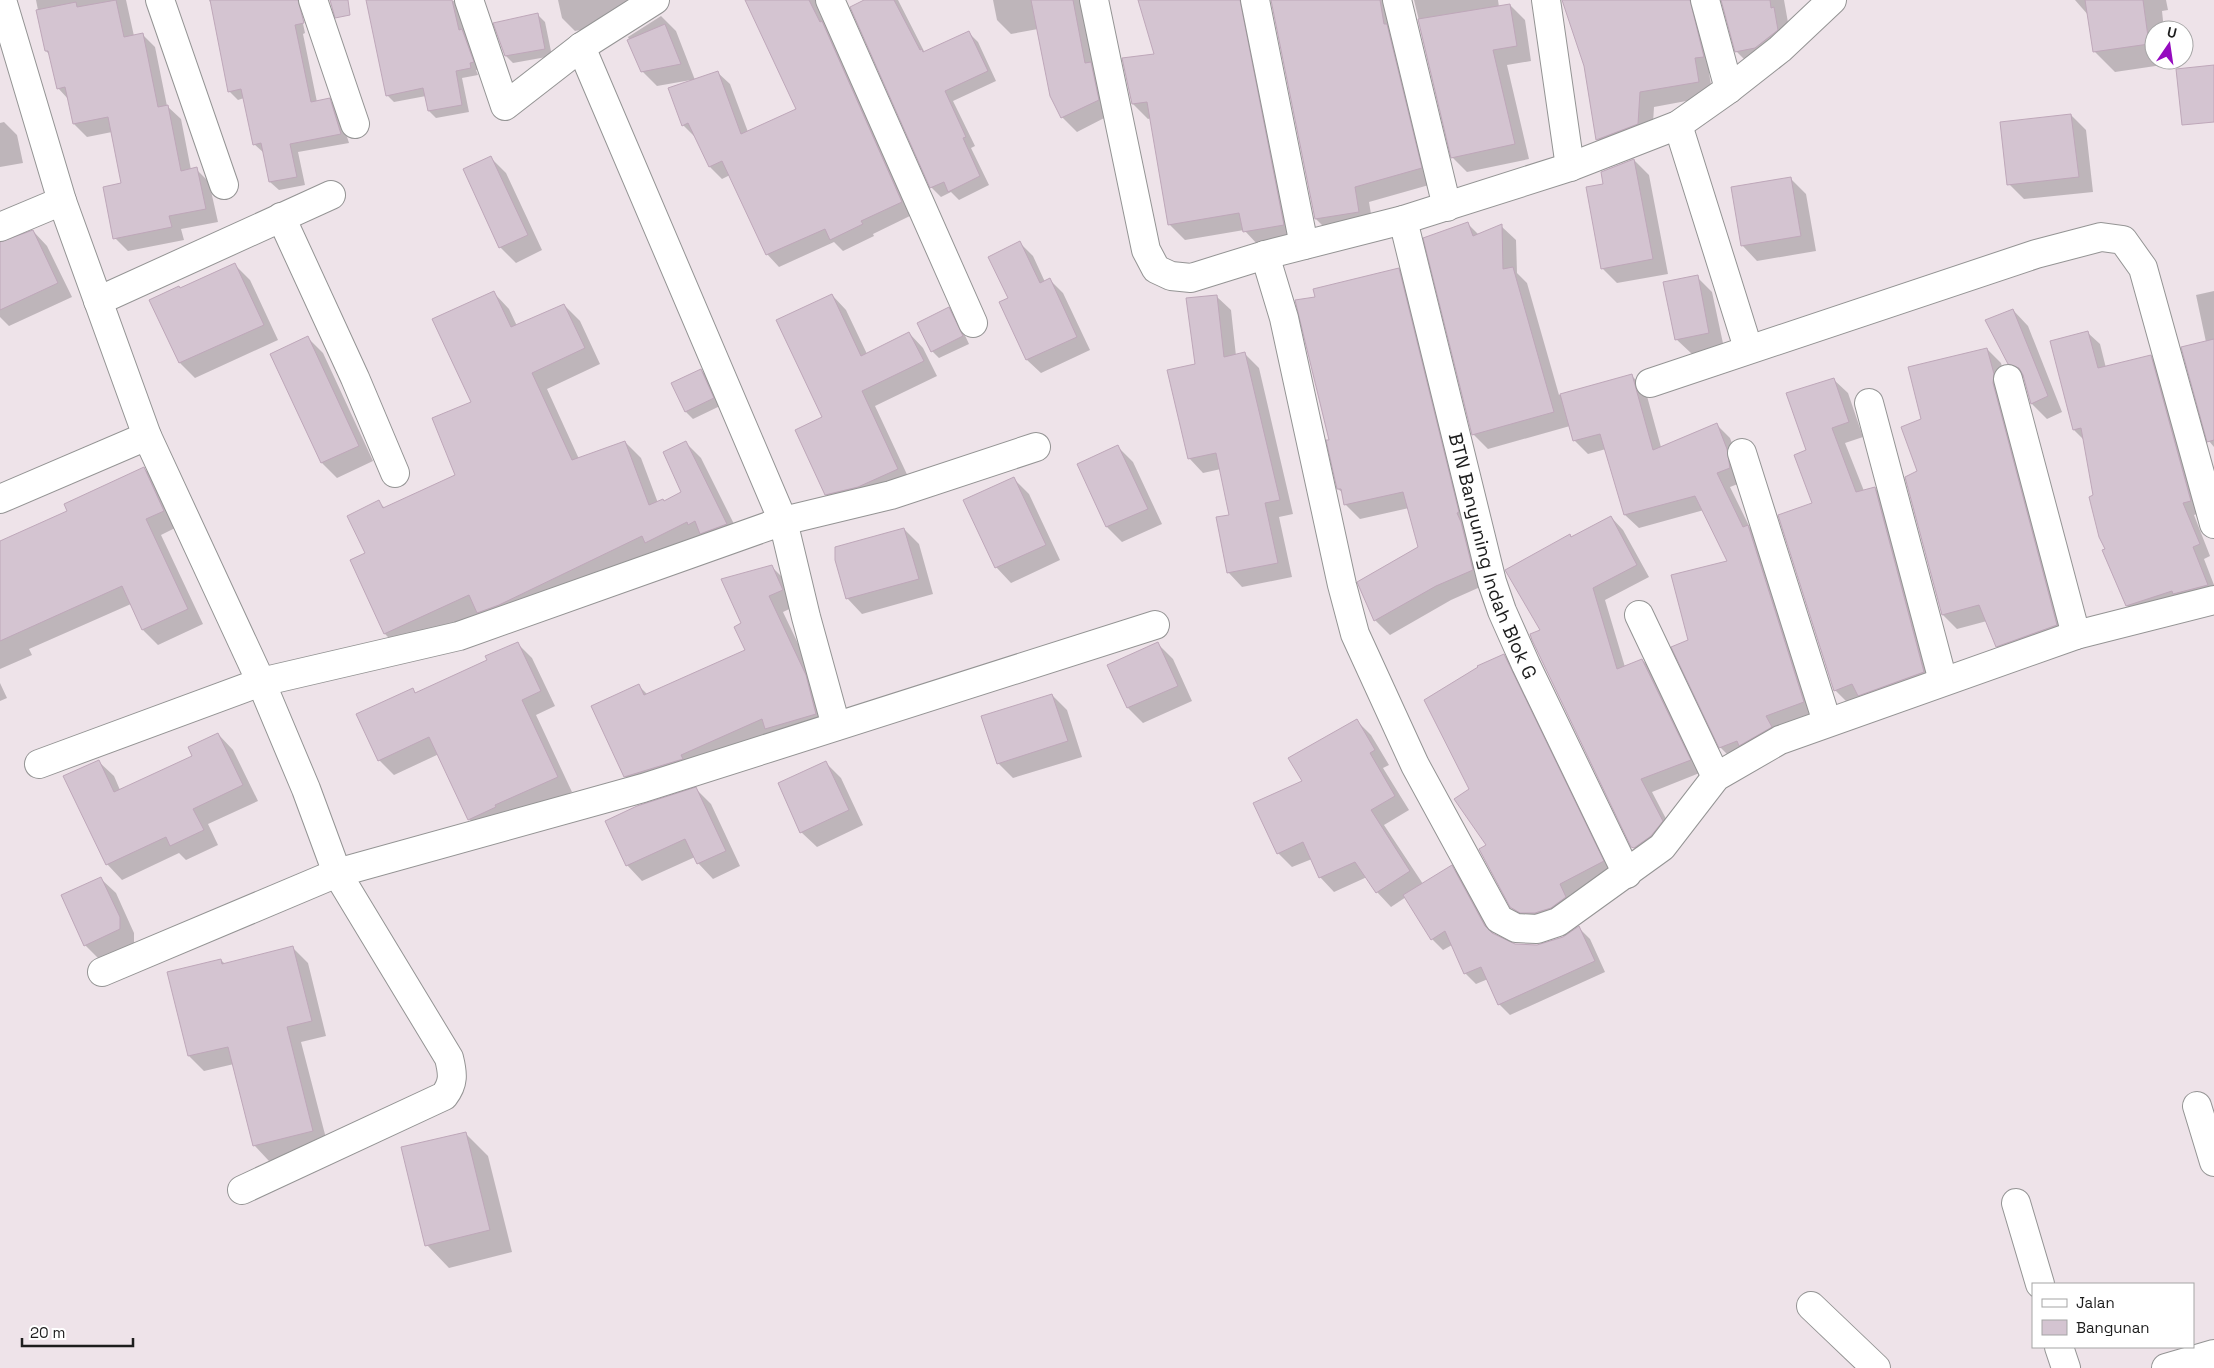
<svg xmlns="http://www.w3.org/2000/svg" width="2214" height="1368" viewBox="0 0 2214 1368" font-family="'Space Grotesk',sans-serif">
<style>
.shadow{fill:#0003}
.building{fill:#d4c4d1;stroke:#bea7b9}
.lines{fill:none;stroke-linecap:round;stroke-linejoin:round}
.minor-casing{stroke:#949494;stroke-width:30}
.minor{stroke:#fff;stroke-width:28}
.labels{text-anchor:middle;stroke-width:4.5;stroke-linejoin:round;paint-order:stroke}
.street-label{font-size:19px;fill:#1d1d1d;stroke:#fff}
</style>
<rect width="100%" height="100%" fill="#eee3e9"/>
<path class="shadow" d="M36,0H126L134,36L142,34L155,47L167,106L181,119L191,170L196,169L209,182L218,222L181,229L184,240L128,251L115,238L123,184L112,132L87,137L74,124L69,100L58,88L50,55L46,51Z
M209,0H298L305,33L303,34L317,102L329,100L338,108L349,143L298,152L305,185L279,190L270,182L264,153L254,144L244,98L238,100L229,91L213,8Z
M367,0L458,1L465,33L469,38L480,69L476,70L478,75L462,78L469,112L436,118L429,111L426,96L394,102L387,95Z
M558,0H662L628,21L575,31L562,18Z
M747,0H815L914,214L873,234L874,236L843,251L834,242L779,267L767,254L730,175L722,179L710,167L695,137L683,125L691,80L657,86L642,71L628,37L661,16L676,31L695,80L717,72L730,84L748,132L797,109Z
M866,0H898L925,53L969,33L978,42L996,81L953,101L975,146L971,148L989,185L959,200L951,192L941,197L931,187Z
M993,0H1084L1112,114L1077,132L1062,117L1052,95L1038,29L1011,34L997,20Z
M1140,0H1245L1298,239L1259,246L1244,230L1185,240L1170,225L1151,118L1148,119L1133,104L1155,55Z
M1272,0H1407L1436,183L1369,202L1373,226L1331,234L1316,219Z
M1414,0H1498L1499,7L1510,5L1525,20L1531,61L1507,65L1529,159L1467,172L1452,157Z
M1567,0H1715L1718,72L1709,73L1713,96L1654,107L1652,139L1612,154L1598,139L1586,65Z
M1722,0H1784L1792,45L1751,66L1736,51Z
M2075,0H2166L2168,10L2162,11L2164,30H2154V60H2168L2169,64L2115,72L2094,51L2089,16Z
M538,15L545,22L552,56L513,63L506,56Z
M2071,115L2086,130L2093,192L2024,199L2009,184Z
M4,122L17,135L23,163L0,167V123Z
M491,158L506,173L542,250L516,263L500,247L464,169Z
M1634,160L1649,175L1668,274L1617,283L1602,268L1605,185Z
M1791,179L1806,194L1816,251L1757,261L1742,245Z
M1468,224L1479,235L1501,226L1516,240L1517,273L1527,283L1559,395L1631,375L1645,389L1661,447L1716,424L1730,438L1740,464L1743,482L1730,487L1750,528L1762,540L1817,716L1734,761L1720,747L1689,641L1729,562L1704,510L1639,528L1625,515L1606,449L1588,454L1574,440L1570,426L1488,449L1473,434Z
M33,231L47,246L72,297L9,326L0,317V246Z
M1019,242L1033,256L1045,282L1050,280L1063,293L1090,350L1041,373L1027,360L1000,303L1010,298Z
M235,265L250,280L278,340L195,378L180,363L181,290Z
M1398,269L1413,284L1487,584L1451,600L1390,635L1375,620L1359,583L1420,548L1409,508L1360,519L1345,504L1343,493L1338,489L1331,441L1317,298Z
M1697,277L1712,292L1724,348L1692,354L1676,339Z
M2214,291V447L2209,441L2206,342L2196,295Z
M494,293L509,309L517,326L564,305L580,321L600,364L547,389L579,459L625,442L641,458L658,503L665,502L683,493L685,442L701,458L742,540L494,628L480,614L401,650L385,634L351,560L367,553L378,502L385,508L457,475Z
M832,295L846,310L867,354L909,333L923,348L937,376L875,406L911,483L841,509L826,494Z
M1216,296L1231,310L1236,356L1245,354L1259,368L1293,514L1279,517L1292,577L1242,587L1228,572L1230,516L1221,469L1203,473L1189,458L1196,365Z
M949,308L956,316L969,344L939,358L932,351Z
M2013,310L2028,326L2062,412L2047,419L2032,404L2025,379L2009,363Z
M2088,333L2100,344L2106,368L2150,356L2162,368L2202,512L2194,515L2210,556L2204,559L2214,585V598L2139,617L2127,606L2107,549L2084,440L2074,430Z
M308,338L323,353L373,461L337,478L322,463L272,355Z
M1987,349L2001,363L2071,640L2011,661L1997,646L1987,621L1957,629L1943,615L1918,472L1922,420Z
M701,370L708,377L720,406L693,419L686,412L672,384Z
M1833,379L1848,393L1863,437L1845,443L1864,491L1875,488L1889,502L1938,686L1849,704L1835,690L1808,451Z
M1118,447L1133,462L1162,524L1122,542L1107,527L1079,465Z
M144,468L159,484L179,526L161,535L203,624L158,645L143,630L131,604L29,649L32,655L0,669V543L69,512Z
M1014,479L1029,494L1060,560L1011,583L996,567Z
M1611,517L1623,530L1649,577L1605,600L1625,667L1642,660L1655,672L1702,772L1652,792L1674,834L1645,859L1632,846L1542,631L1570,535L1572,538Z
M904,529L919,544L933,594L862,614L847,598Z
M771,566L787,582L798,605L783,612L821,692L831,729L640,792L625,776L639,686L648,695L747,650L743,624Z
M517,643L532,658L555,706L536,715L572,792L509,820L484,834L469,819L439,754L394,775L379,760L413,690L416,694L489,661Z
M1158,644L1173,659L1192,701L1143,723L1128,708Z
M1504,655L1515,666L1614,873L1570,895L1576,909L1523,918L1511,907L1488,845L1471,789Z
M0,683L7,698L0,701Z
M1052,695L1067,710L1082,757L1013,778L998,763Z
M1357,721L1371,735L1389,765L1383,768L1409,810L1384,825L1423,884L1452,867L1463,878L1494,935L1515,945L1537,946L1564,938L1579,928L1590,939L1605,972L1510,1015L1499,1004L1488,979L1476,984L1465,973L1452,945L1443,950L1432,939L1406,897L1391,907L1377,892L1367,877L1334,892L1320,877L1312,859L1292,867L1278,853L1304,781Z
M218,734L233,750L258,801L208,824L218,845L186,860L179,853L122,880L107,864L98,761L114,776L120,790L194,756Z
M826,763L841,778L863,825L817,847L801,832Z
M696,789L711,804L740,866L713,879L698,863L695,857L642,881L627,865Z
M100,878L116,893L134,933V944L100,960L85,945Z
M293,948L308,963L326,1036L301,1042L328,1146L269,1161L254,1145L234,1064L204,1071L189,1056L221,960L225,964Z
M465,1133L488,1156L512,1252L449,1268L427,1245Z"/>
<path class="building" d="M116,0L124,37L143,33L158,107L168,105L181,171L197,167L206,209L169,216L172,227L113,239L103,187L121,183L108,117L73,124L65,87L57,89L48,51H45L36,10L76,2L77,7Z
M210,0H298L304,23L295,25L311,102L330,98L341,134L290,144L297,177L269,182L261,143L253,145L241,89L228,92Z
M330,0H348L350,15L335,18Z
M366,0H452L459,30L462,29L474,62L470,63L471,68L456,71L462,105L428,111L423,88L386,96Z
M745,0H809L820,22L822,21L902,202L861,221L863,224L830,240L825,229L766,255L722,161L709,167L688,123L682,126L668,88L718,71L741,134L796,109Z
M864,0H894L920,50L922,49L923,52L969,31L988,71L945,91L966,137L963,138L980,176L948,192L944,182L930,188L850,7Z
M1031,0H1073L1085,63L1091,62L1099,100L1061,118L1050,96Z
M1138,0H1240L1284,225L1243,232L1239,213L1168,225L1147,102L1132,104L1122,58L1154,54Z
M1271,0H1380L1384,24H1387L1422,168L1355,187L1359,212L1315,219Z
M1562,0H1690L1704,57L1695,58L1699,82L1640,92L1638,124L1596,140L1584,66Z
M1721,0H1770L1771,8L1774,7L1778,30L1755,48L1735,52Z
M2085,0H2143L2149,44L2093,52Z
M1510,4L1517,46L1493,50L1515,144L1451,158L1418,19Z
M538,13L545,49L505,56L493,23Z
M665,24L681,64L641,72L627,40Z
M2214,65V122L2182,125L2176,69Z
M2071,114L2079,177L2007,185L2000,122Z
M491,156L528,235L499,248L463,169Z
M1634,159L1653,259L1601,269L1586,187L1603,184L1601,172Z
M1791,177L1801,236L1741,246L1731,187Z
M1468,222L1473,236L1502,224L1503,269L1513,267L1554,412L1472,435L1423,238Z
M33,230L58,283L0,310V242Z
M1020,241L1040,283L1050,278L1077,337L1026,360L999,302L1008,298L988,257Z
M235,263L264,325L179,363L149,300L179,286L180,288Z
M1399,268L1459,512L1457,513L1461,522L1473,570L1436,586L1374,621L1357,582L1418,547L1403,492L1344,505L1341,489H1337L1326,440H1329L1295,300L1315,297L1313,289Z
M1698,275L1709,333L1675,340L1663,282Z
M494,291L511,327L564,304L585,348L532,373L572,460L625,441L649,505L663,499L664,501L681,492L663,452L686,441L727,524L700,534L695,521L688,525L687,522L645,543L642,536L499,605L477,613L469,595L384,634L350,560L365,553L347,516L379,500L383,508L455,475L432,418L471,402L432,319Z
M832,294L861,356L909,332L924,361L862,391L898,469L858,487L825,495L795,430L822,417L776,320Z
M1217,295L1224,357L1245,352L1280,500L1265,503L1278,563L1227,573L1216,517L1229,515L1216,453L1188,459L1167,370L1195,364L1186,298Z
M949,307L963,336L931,352L917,323Z
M2013,309L2048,396L2031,404L2023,375L2019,368L2008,364L1985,320Z
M2088,331L2098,368L2151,355L2191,501L2183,503L2200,544L2193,547L2208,585L2173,594L2172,591L2126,606L2102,550L2105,549L2099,537L2089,497L2093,495L2081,428L2073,430L2050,341Z
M308,336L359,446L321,463L270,354Z
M2214,339V440L2207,442L2181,347Z
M1987,348L1994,374L1993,383L2057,625L1996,647L1979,605L1942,615L1905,477L1917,471L1901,427L1921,419L1908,367Z
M701,369L714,398L685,412L671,383Z
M1632,374L1653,450L1717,423L1727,449L1730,468L1717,473L1743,527L1748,525L1804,702L1766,716L1772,727L1739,746L1737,741L1719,748L1671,647L1688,640L1671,575L1727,561L1695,496L1624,515L1600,434L1573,441L1560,394Z
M1834,378L1849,422L1832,428L1856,492L1875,487L1924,672L1858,696L1852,684L1834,691L1778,515L1812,503L1794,455L1806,450L1786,393Z
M1118,445L1148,509L1106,527L1077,464Z
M144,467L164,511L146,519L188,609L142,630L122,586L0,641V541L67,511L64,504Z
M1014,477L1046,545L995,568L963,500Z
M1611,516L1637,565L1593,588L1617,669L1642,659L1691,760L1641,779L1663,821L1651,836L1634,848L1631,847L1532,640L1530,634L1540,630L1505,570L1570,534L1571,537Z
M904,528L919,579L846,599L835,560V547Z
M772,565L783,590L769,596L806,675L816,714L765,729L762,719L681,755L683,759L624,777L591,706L639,684L644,695L745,650L734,627L741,623L721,579Z
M518,642L541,691L522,700L558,777L495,805L496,807L468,820L429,737L378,761L356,714L413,688L415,693L487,660L485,656Z
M1158,642L1178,686L1127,708L1107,665Z
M1504,654L1604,861L1560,884L1566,897L1551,908L1535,913H1520L1510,907L1479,849L1486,845L1454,799L1469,789L1424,700L1478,667L1477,666Z
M1052,694L1068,741L997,764L981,716Z
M1357,719L1375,750L1370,753L1395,796L1371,810L1410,871L1376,893L1355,862L1319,878L1303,842L1277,854L1253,803L1302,781L1288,758Z
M218,733L243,785L193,809L204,830L170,846L166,837L106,865L63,776L99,760L114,792L192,756L188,747Z
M826,761L849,810L800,833L778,783Z
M696,787L726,851L697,864L685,839L626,866L605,821L637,806Z
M1452,865L1485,926L1492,933L1515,944L1537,945L1563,937L1579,926L1595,961L1498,1005L1481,967L1464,974L1445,931L1431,940L1403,895Z
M101,877L120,917V929L84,946L61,895Z
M293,946L312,1021L287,1027L313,1131L253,1146L228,1047L188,1056L167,972L221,959L222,964Z
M466,1132L490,1230L425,1246L401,1147Z"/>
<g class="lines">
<g class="minor-casing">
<g id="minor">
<path d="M2,0L62,201L147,436L261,682L306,789L337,873L449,1058C453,1074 454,1083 444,1096L242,1190"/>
<path d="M160,0L224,185"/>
<path d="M313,0L355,124"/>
<path d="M469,0L505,106L581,47L655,0"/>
<path d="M830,0L973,323"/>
<path d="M1094,0L1146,250L1156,269L1171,276L1191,278L1265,255L1403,220L1570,167L1678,125L1729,89L1780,49L1832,0"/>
<path d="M1255,0L1304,245"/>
<path d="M1397,0L1447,207"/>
<path d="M1546,0L1570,167"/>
<path d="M1705,0L1729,89"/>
<path d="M581,47L783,521L806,617L836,726"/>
<path d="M1678,125L1748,348"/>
<path d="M281,217L355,378L395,473"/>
<path id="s1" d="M1403,220L1492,582L1502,611L1526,665L1627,874"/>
<path d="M0,227L62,201"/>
<path d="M1265,255L1284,318L1342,585L1355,634L1415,765L1499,919L1516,928L1537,929L1558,922L1662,847L1716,777L1780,740L2076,635L2214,600"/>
<path d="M98,301L331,195"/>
<path d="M2008,379L2076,635"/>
<path d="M1650,383L2036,254L2101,237L2123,240L2143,268L2214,524"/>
<path d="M1869,403L1943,681"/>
<path d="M1742,453L1827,722"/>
<path d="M0,499L147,436"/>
<path d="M1639,615L1716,777"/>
<path d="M39,764L261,682L459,636L783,521L891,495L1036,447"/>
<path d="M102,972L337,873L643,788L1155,625"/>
<path d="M2197,1106L2214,1162"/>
<path d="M2016,1203L2040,1284"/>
<path d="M1811,1306L1876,1368"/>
<path d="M2059,1347L2066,1368"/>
<path d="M2166,1368L2214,1354"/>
</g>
</g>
<use href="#minor" class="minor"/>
</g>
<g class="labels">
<g class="street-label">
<text dy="7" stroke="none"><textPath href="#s1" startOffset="348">BTN Banyuning Indah Blok G</textPath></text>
</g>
</g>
<rect x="2032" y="1283" width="162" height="65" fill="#ffffff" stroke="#a5a5a5"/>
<rect x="2042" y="1299" width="25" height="8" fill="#ffffff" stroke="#a5a5a5"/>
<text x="2076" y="1308" font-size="15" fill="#1d1d1d">Jalan</text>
<rect x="2042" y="1320" width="25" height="15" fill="#d4c4d1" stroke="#a5a5a5"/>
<text x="2076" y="1333" font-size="15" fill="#1d1d1d">Bangunan</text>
<g transform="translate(2169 45) rotate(13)"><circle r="24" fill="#ffffff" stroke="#a5a5a5"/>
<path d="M0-4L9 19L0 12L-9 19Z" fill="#950bbf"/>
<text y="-8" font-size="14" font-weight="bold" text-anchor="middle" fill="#1d1d1d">U</text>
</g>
<path d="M22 1338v8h111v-8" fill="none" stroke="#1d1d1d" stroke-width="2.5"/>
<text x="30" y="1338" font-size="15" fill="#1d1d1d" stroke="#ffffff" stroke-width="4" paint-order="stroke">20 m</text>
</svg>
